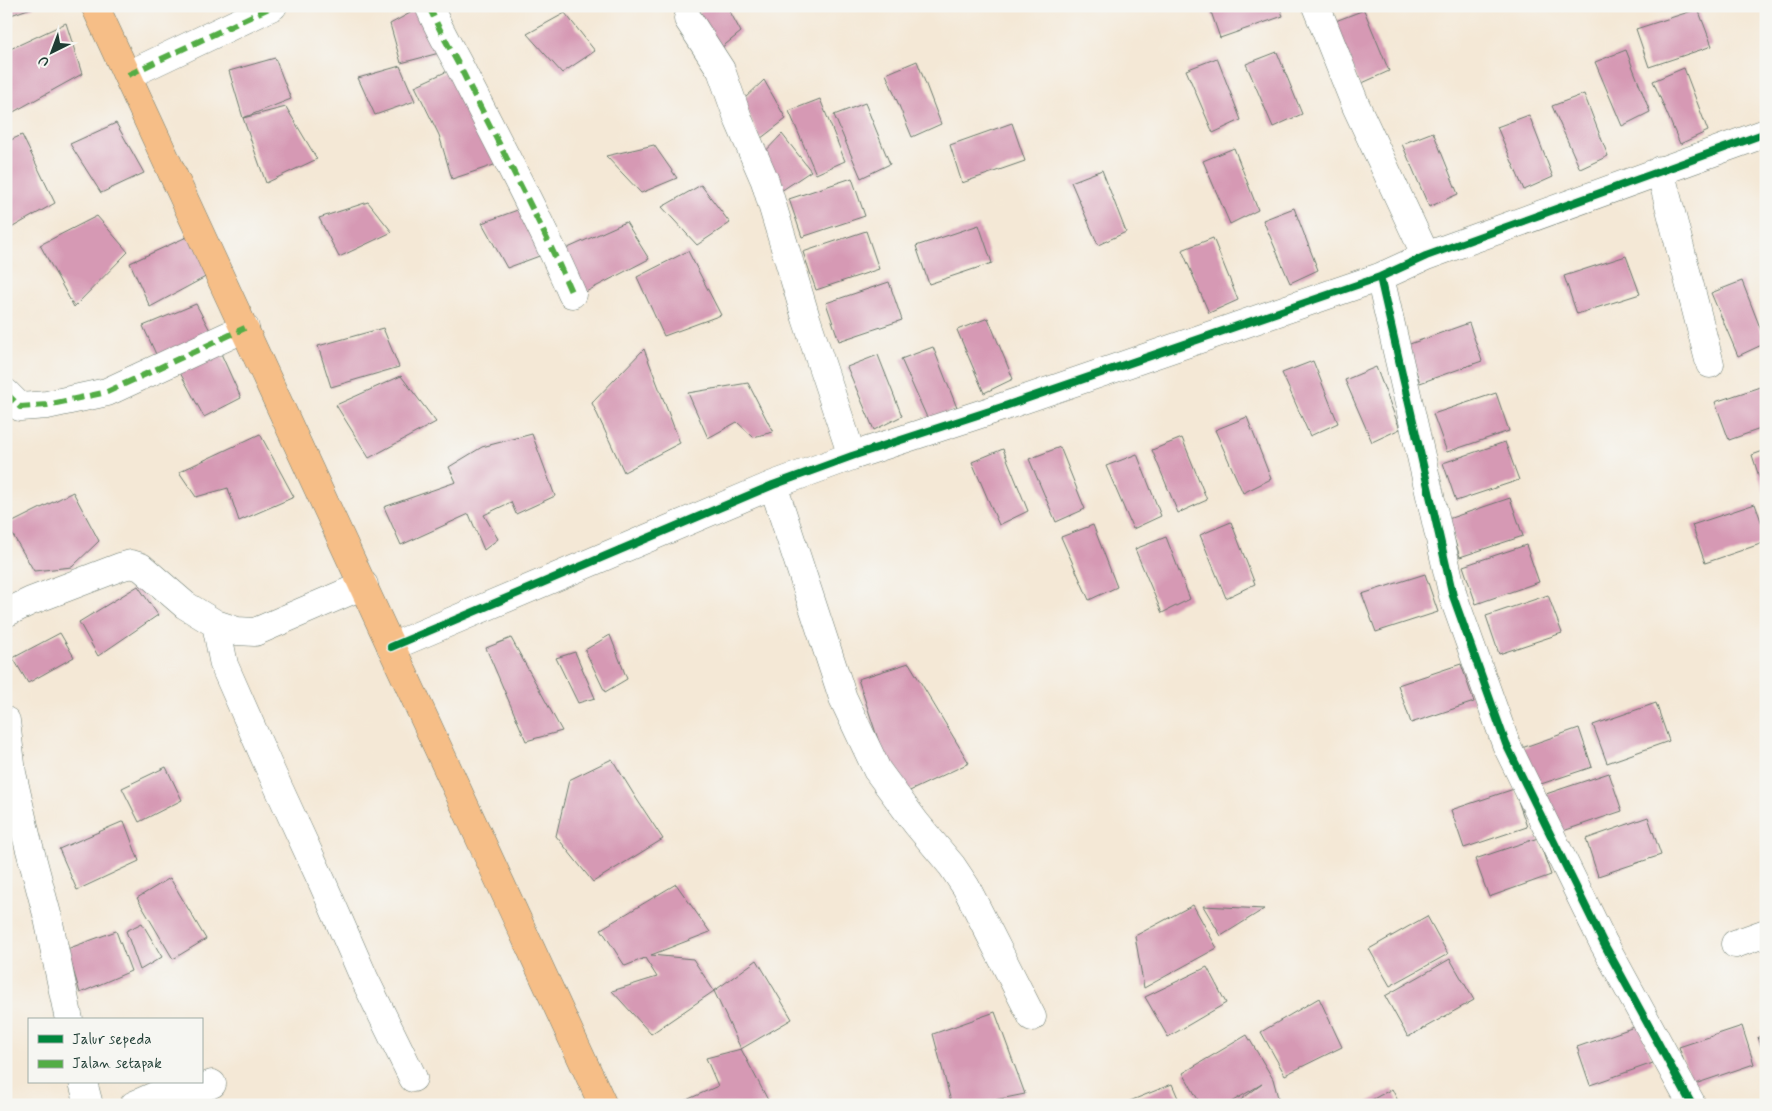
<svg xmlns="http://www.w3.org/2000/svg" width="1772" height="1111" viewBox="0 0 1772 1111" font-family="Mynerve,sans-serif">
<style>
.building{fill:#d699b4}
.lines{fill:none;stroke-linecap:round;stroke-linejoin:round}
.minor-casing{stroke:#6a796d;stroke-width:29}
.major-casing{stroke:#6a796d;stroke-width:29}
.minor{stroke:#fff;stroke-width:28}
.major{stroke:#f6be87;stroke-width:28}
.quiet{stroke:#52ad45;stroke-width:6;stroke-dasharray:12 6;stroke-linecap:butt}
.cycleway-casing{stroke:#f6f6f2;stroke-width:11}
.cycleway{stroke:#00873e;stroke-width:8}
</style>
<rect width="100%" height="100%" fill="#f6f6f2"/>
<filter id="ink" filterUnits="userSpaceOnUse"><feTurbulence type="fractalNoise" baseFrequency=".02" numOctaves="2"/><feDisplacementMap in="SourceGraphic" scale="10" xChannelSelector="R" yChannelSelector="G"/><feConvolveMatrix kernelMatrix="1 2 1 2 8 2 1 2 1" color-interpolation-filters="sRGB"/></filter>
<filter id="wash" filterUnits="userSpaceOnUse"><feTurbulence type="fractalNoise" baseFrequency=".0096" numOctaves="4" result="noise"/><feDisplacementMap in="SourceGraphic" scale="20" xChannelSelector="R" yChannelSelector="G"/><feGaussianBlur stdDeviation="1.12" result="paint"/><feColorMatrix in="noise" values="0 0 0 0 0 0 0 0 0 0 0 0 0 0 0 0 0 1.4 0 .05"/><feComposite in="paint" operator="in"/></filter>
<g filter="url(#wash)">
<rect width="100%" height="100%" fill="#f4e8d6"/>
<g id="blocks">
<path class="building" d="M6,6H34V7L8,16Z
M423,6L443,52L401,63L390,24Z
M706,6H727L741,32L716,52L699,13Z
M1209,6H1279L1283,16L1220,38Z
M1698,9L1712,46L1649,67L1636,29Z
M1364,10L1389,71L1360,84L1333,22Z
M565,13L595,51L562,73L527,34Z
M66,23L82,74L8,115L6,111V51Z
M1626,50L1650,112L1622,126L1595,62Z
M1277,52L1302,114L1273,127L1246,64Z
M275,58L291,99L243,118L229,71Z
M1217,58L1241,120L1213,133L1186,70Z
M917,61L941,124L912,137L886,74Z
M400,66L415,101L375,115L358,78Z
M1684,68L1708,131L1680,144L1653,81Z
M452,69L500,163L452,179L439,135L415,86Z
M764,80L786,119L760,139L743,100Z
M1584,94L1608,156L1580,169L1552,106Z
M820,99L845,161L816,174L789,111Z
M865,103L890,164L861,178L834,115Z
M286,107L317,159L266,183L243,118Z
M1529,115L1553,177L1524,190L1497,127Z
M116,123L144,173L101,193L70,144Z
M1012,123L1025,161L962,183L950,145Z
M1433,132L1458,194L1429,207L1402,144Z
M782,134L811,171L778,193L760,157Z
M22,135L55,203L6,231V142Z
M654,145L677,178L641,193L606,156Z
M1234,148L1258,210L1230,224L1203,161Z
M1102,170L1126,232L1098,245L1071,182Z
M852,178L865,216L802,237L789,199Z
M701,185L730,223L697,245L662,207Z
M368,202L392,232L339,257L319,218Z
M523,208L542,255L507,268L482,223Z
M1294,208L1318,270L1290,283L1263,220Z
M97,216L128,252L74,307L40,245Z
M626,222L649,259L576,297L559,252Z
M979,225L992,263L929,284L916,246Z
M866,231L879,269L816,290L803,252Z
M191,235L211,274L150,307L130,263Z
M1213,238L1238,300L1209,313L1182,250Z
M688,251L721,315L664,336L637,277Z
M1626,256L1640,294L1577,314L1564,276Z
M1742,281L1766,343L1738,356L1711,293Z
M889,282L902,320L839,341L826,303Z
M196,304L215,340L160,363L143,326Z
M988,318L1013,379L984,393L957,330Z
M1469,323L1482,361L1420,383L1407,345Z
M383,328L399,367L331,387L318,346Z
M218,347L241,398L204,417L178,369Z
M933,347L957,408L929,422L901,359Z
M644,349L680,443L624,472L592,403Z
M878,355L902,416L874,430L847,367Z
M1313,361L1338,423L1310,436L1282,373Z
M1376,367L1400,429L1372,442L1345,380Z
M401,376L436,422L369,458L336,405Z
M748,383L773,432L753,437L737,422L708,438L688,393Z
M1766,385V427L1729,440L1715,402Z
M1496,393L1509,431L1447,452L1433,414Z
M1247,417L1271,479L1243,493L1215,430Z
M260,434L294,497L239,521L228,488L196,497L179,472Z
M532,434L555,496L516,514L511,502L484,515L498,539L484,550L469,514L401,545L384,507L456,482L449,467L482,447Z
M1182,438L1207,500L1178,513L1152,450Z
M1505,442L1519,480L1456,501L1443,463Z
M1060,447L1085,509L1056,522L1029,459Z
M1003,449L1028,511L999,525L972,462Z
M1766,450V495H1765L1752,455Z
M1137,454L1161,516L1133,529L1106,466Z
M73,492L99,541L72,567L34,571L7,525Z
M1510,498L1523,536L1460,557L1448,519Z
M1755,504L1766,535V542L1705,563L1692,525Z
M1231,522L1255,584L1226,598L1200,535Z
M1093,525L1117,587L1089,600L1061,537Z
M1166,537L1190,599L1162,613L1135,549Z
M1526,545L1539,582L1476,604L1463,566Z
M1425,574L1438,612L1376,632L1362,594Z
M138,586L158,615L98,656L79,622Z
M1548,595L1562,633L1499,654L1486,616Z
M60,633L74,657L28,683L13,658Z
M610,635L627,679L605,692L585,650Z
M511,638L562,731L526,741L486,648Z
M575,652L595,698L578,703L556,658Z
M909,663L969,763L897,797L858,679Z
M1461,664L1474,702L1411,723L1398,685Z
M1656,703L1669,741L1607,763L1593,725Z
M1579,728L1592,767L1529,788L1516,750Z
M612,759L636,798L663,839L593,882L556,836L569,780Z
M166,767L182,800L139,822L122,788Z
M1609,773L1622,811L1560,832L1546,794Z
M1514,789L1527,827L1464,848L1451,810Z
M1648,817L1661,855L1598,876L1586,839Z
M124,821L139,861L77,890L59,849Z
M1538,838L1551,875L1489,897L1475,859Z
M170,878L206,939L173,959L137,898Z
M676,884L710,932L651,955L693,959L714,991L651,1034L612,991L657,977L645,958L625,966L601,929Z
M1193,905L1217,948L1144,988L1135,936Z
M1203,906L1264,909L1221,936Z
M1427,916L1448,954L1390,986L1369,949Z
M142,923L162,957L140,970L126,931Z
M116,931L131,971L80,993L67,949Z
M1450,959L1474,1000L1408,1037L1385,996Z
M757,960L792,1019L741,1049L714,991Z
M1207,967L1226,1003L1168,1037L1145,997Z
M1319,998L1342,1047L1285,1075L1261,1032Z
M995,1012L1025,1094L970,1105H952L933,1034Z
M1640,1025L1653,1063L1590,1085L1577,1047Z
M1742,1026L1754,1064L1692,1085L1679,1047Z
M1247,1035L1273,1079L1280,1105H1234L1262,1084L1226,1105H1201L1183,1073Z
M1766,1035V1057H1765L1758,1037Z
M741,1049L769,1102L762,1105H675L718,1086L706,1058Z
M1172,1084L1181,1105H1120Z
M1392,1089L1400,1105H1362Z"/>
</g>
</g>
<g filter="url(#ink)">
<use href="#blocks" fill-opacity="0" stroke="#6a796d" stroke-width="1"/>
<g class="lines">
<g class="minor-casing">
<path id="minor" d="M429,6C440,33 455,56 467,81C503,152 541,222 572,294
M1316,6L1356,106L1426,256
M688,19L721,70L739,121L765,181L806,318L852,456
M128,75L273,6
M1660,170L1710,364
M1380,277L1453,596L1506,744L1603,942L1692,1105
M6,393L20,407L47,405L107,392L245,328
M773,485L843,698L877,770L916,823L952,866L966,887L1032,1017
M6,613L31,601L120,567L131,564L141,567L185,605L216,624L237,631L255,632L364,585
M216,624L224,665L269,767L323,884L365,980L413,1078
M391,647L773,485L852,456L1002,407L1380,277L1426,256L1766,133
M6,721L12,773L26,835L48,918L69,1020
M1735,944L1766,933
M83,1082L89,1105
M134,1105L159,1094L169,1092H191L212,1084"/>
</g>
<g class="major-casing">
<path id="major" d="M95,6L603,1105"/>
</g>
<use href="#minor" class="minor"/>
<use href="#major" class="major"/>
<path class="quiet" d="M429,6C440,33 455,56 467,81C503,152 541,222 572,294
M128,75L273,6
M6,393L20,407L47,405L107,392L245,328"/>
<g class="cycleway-casing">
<path id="cycleway" d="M1380,277L1453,596L1506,744L1603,942L1692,1105
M391,647L773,485L852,456L1002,407L1380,277L1426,256L1766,133"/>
</g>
<use href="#cycleway" class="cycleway"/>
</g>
</g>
<rect width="1772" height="1111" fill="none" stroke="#f6f6f2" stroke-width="25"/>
<rect x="28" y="1018" width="175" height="65" fill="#f6f6f2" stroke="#a0aca6"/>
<rect x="38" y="1035" width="25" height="8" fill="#00873e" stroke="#a0aca6"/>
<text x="72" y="1044" font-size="15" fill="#1f3d34">Jalur sepeda</text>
<rect x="38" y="1060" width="25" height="8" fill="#52ad45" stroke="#a0aca6"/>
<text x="72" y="1068" font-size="15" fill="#1f3d34">Jalan setapak</text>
<g transform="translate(52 52) rotate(222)" stroke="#f6f6f2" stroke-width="4" paint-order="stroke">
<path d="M0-4L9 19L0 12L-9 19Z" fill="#1f3d34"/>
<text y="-8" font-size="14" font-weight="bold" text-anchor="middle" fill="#1f3d34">U</text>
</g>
</svg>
